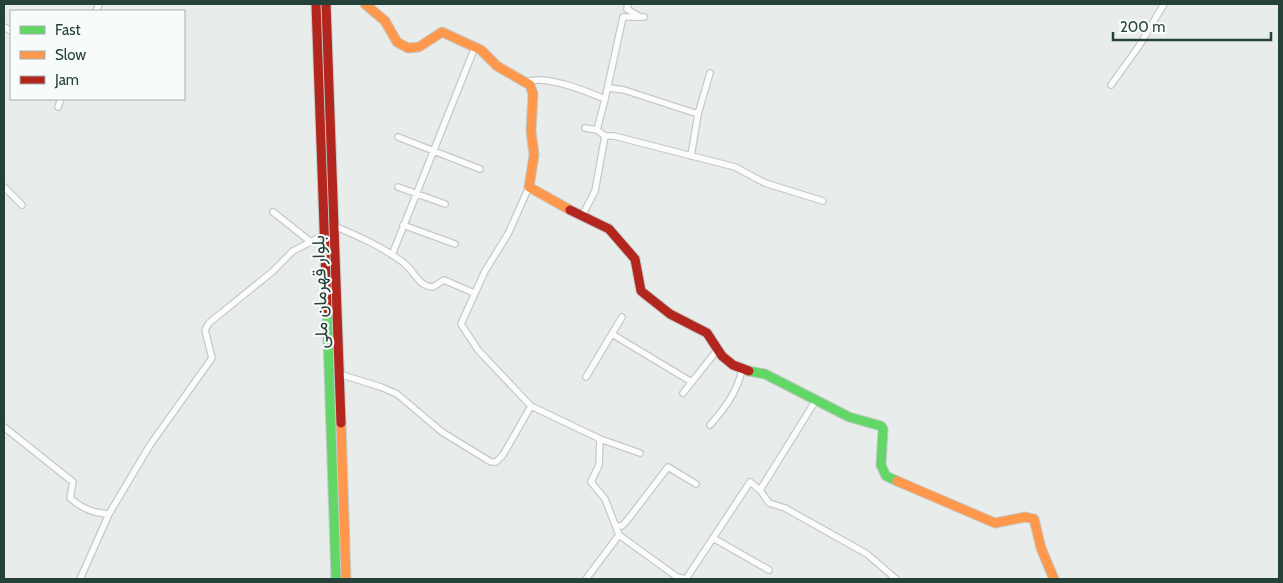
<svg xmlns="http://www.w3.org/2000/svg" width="1283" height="583" viewBox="0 0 1283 583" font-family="Cabin,Vazirmatn,sans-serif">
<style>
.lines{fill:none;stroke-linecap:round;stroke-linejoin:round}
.street-casing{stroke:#c5cac8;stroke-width:8}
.fast-casing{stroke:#c3cbc8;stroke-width:11}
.slow-casing{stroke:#c3cbc8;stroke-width:11}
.jam-casing{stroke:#c3cbc8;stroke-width:11}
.street{stroke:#fcfcfc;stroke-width:5.5}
.fast{stroke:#63d668;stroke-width:9}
.slow{stroke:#ff974d;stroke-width:9}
.jam{stroke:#b3261e;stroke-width:9}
.labels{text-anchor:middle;stroke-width:4;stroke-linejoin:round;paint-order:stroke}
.street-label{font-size:18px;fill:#24423a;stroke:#f7fbf9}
</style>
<rect width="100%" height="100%" fill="#e8edeb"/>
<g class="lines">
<g class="street-casing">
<path id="street" d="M628,4L627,9L640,17
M96,11L99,4
M4,27L11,31
M526,82C545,74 586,91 605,99L623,17H644
M1111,85L1139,46L1164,4
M609,88L624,90L698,114
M58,107L61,99
M585,128L597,130
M605,136H614L735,167L765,183L823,201
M398,137L480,169
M691,156L698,114L710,73
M4,187L22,205
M398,187L445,204
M529,187L508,234L485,271L461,324L478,350L531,406L600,439L640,453
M273,212L311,242
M582,216L595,191L605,136L597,130L605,99
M403,225L455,244
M334,226C358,236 383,247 404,263C415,272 418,286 433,287L444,280L474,293
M392,255L475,47
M612,334L690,381
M339,374L381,387L397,394L442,432L491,462H496L503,455L531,406
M586,377L622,317
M683,393L718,349
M710,425C725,408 737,392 742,370
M4,427L73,482L70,498C83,509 93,513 109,514
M600,439L599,465L591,482L605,499L619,535L677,577L686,579L750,482L760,490L769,503L785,508L867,554L896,579
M760,490L816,400
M617,526H622L629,518L668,467L696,484
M713,538L769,570
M80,579L109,514L150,445L212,358L205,330L209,323L272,272L293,251L324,235
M586,579L619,535"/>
</g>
<g class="fast-casing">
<path id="fast" d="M327,309L336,579
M749,371L765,374L849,417L881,426L883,429L881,465L886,476L897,481"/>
</g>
<g class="slow-casing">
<path id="slow" d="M365,4L385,21L397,42L408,48L419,47L442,32L481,50L497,66L530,85L533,94L531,131L534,155L529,187L570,210
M341,423L346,579
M897,481L995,523L1025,517L1034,519L1041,548L1054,579"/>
</g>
<g class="jam-casing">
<path id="jam" d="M316,4L327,309
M326,4L341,423
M570,210L609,229L635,259L641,291L670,314L707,333L722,356L733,365L749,371"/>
</g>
<use href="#street" class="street"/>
<use href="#fast" class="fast"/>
<use href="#slow" class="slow"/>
<use href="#jam" class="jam"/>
</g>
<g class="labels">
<g class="street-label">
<text transform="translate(320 292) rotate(-92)" y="6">بلوار قهرمان ملی</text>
</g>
</g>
<rect width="1283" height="583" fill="none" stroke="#24423a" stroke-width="10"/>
<rect x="10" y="10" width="175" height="90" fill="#f7fbf9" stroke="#a3b1ad"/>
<rect x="20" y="26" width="25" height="8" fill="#63d668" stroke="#a3b1ad"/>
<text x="55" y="35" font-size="15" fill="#24423a">Fast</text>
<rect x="20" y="51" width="25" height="8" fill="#ff974d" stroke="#a3b1ad"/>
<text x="55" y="60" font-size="15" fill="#24423a">Slow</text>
<rect x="20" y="76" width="25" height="8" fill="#b3261e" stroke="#a3b1ad"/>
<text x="55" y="85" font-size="15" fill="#24423a">Jam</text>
<path d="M1113 32v8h158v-8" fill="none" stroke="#24423a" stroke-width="2.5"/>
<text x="1120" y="32" font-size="15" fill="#24423a" stroke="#f7fbf9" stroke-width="4" paint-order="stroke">200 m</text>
</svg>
